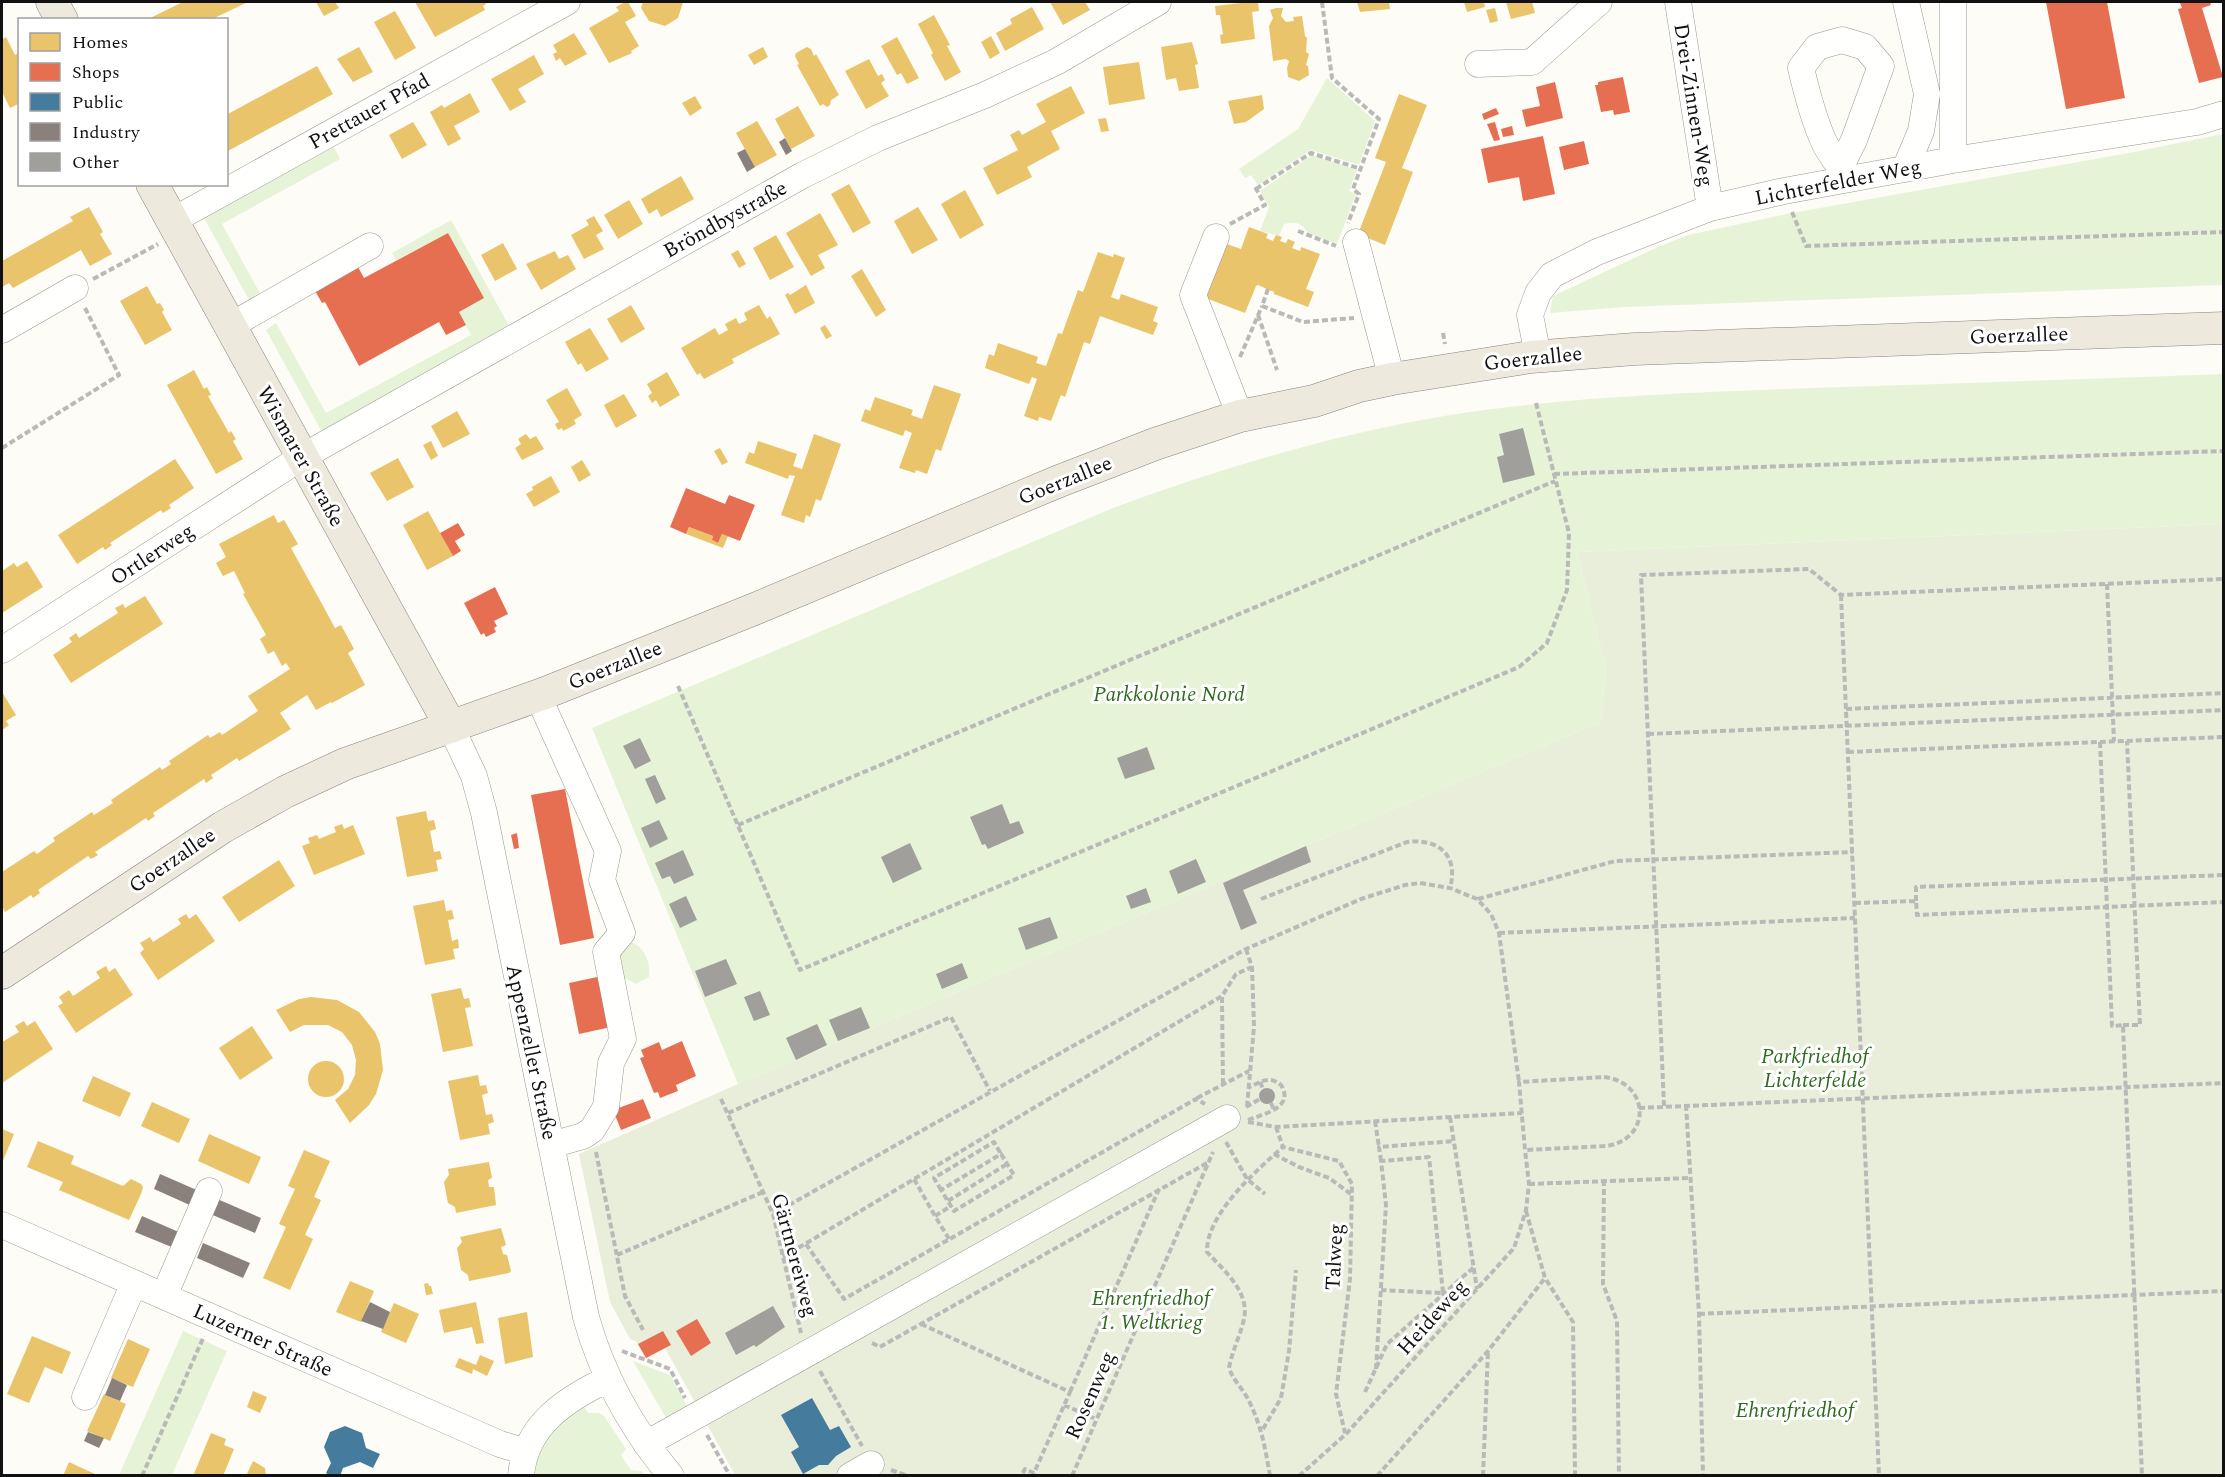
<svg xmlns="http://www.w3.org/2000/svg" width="2225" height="1477" viewBox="0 0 2225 1477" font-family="Spectral,serif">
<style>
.green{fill:#e7f3d7}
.cemetery{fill:#e9eedb}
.homes{fill:#e9c46a}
.shops{fill:#e76f51}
.public{fill:#457b9d}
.industry{fill:#8a817c}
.building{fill:#a19f9c}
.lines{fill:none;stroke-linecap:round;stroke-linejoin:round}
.minor-casing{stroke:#979795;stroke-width:27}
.major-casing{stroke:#858482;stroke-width:33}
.path{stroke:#b9b9b8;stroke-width:4;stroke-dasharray:6 3;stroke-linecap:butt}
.minor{stroke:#fffffe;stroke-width:26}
.major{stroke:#ede9dc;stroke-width:32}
.labels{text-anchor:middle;stroke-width:6;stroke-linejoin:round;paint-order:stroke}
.street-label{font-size:21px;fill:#111;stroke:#fff}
.park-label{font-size:21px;font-style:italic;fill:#2f6b1f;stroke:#fff}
</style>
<rect width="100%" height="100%" fill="#fdfcf7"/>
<path class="green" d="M1327,78L1375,121L1359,165L1311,150L1258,185L1251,175L1245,178L1239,169L1298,129Z
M2223,134V285L1625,307L1550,313L1553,296L1658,247L1688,235L1792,213L2134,152Z
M334,147L340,159L222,224L262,297L249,300L204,218Z
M1312,155L1357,170L1349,191L1356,194L1337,244L1308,233C1302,223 1295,221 1284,224L1279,236L1260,231L1269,207L1260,191Z
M451,220L509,326L322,432L266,330L276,323L326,413L471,335L459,312L483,298L448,233L396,260L392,253Z
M2223,374V524L1577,552L1606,669L1601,722L738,1084L592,728L1113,508C1222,468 1334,434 1450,415C1570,396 1690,393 1811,388C1948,384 2086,379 2223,374Z
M633,943C645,948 651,964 649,977L636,984L624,978L617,959L626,944Z
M183,1331L227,1351L172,1475H119Z
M633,1361L670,1375L690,1412L669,1423Z
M583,1405L588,1413H599L604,1416L626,1449L621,1455L631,1470L641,1471L645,1475L531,1476C538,1437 554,1428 583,1405Z"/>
<path class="cemetery" d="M2223,524V1475H735L665,1348L646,1359L636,1341L630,1339L610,1302L579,1154L738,1084L1601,722L1606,669L1577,552Z"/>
<path class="homes" d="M183,2H248L210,20H146Z
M316,2H335L339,8L324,16Z
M415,2H485L486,4L483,6L485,10L435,37Z
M625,2H628L636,16L625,22L639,46L631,51L632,53L609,63L589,28L619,11L616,7Z
M643,2H683L678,18L665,26L649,21L641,8Z
M1050,2H1085L1090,10L1063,25Z
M1250,2H1258L1259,11L1252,12L1255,39L1221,44L1220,35L1223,34L1220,15H1216L1215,6Z
M1357,2H1389L1390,9L1360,12Z
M1464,2H1484L1485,7L1467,12Z
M1506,2H1532L1535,13L1511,19Z
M1032,7L1044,29L1005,51L996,33L1012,24L1010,19Z
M1276,8H1283L1281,16L1286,22L1294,21L1293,17L1302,16L1305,36L1307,38L1306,52L1309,54L1306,65L1308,66L1309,75L1299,81L1288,77L1287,68L1289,61L1286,59L1273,61L1269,26L1273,18L1270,10Z
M1495,8L1498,21L1490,23L1486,10Z
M395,11L416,48L395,60L374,22Z
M934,15L950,45L947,46L961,72L945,81L931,55L933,53L918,24Z
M574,33L587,54L565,66L560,58L556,61L553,54L557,52L553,45Z
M2,36L3,39L6,37L15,55L18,53L20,56V103L10,108L2,92L3,90Z
M991,36L1000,53L990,59L981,42Z
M897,37L919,78L907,84L901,73L897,75L881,46Z
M1192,42L1198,64L1195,65L1199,88L1179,91L1176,78L1166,80L1161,47Z
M359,47L373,72L353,82L337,59Z
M763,47L768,57L754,65L748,55Z
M807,47L811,49L814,56L816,54L839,95L831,100L830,105L827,107L823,104L820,106L797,65L799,64L795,56L796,53Z
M534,55L544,74L518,89L526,102L510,111L491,79Z
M869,59L878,76L882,74L885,80L881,83L889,96L866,109L845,71Z
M1139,62L1145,99L1109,105L1103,67Z
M317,66L333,94L226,152V115Z
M1071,86L1085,113L1051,131L1060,149L1027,167L1032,177L997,195L983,168L1018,150L1010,135L1019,130L1022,135L1046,122L1036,104Z
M470,93L480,112L454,126L461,139L448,146L430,112L442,105L444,108Z
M1399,94L1427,105L1402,168L1413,172L1385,245L1358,234L1386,162L1375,158Z
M1262,95L1264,109L1246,122L1234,124L1228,101Z
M695,96L702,108L690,116L682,103Z
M798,106L815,136L791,149L775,119Z
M1106,118L1109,131L1101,132L1098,119Z
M757,121L777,155L755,167L736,133Z
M413,122L427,145L402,159L389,135Z
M681,176L694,199L661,217L657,209L649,214L641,199Z
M849,184L871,223L853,233L831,194Z
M965,190L984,225L960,239L941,204Z
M629,200L643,224L618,239L604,215Z
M89,207L103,232L100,234L112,254L90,266L81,250L13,288L9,283L2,287V261L73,221L70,217Z
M918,207L938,240L912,254L894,221Z
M820,213L838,245L818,255L825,268L811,276L786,233Z
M594,216L603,231L596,235L604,249L584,259L571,235L589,225L586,220Z
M1249,227L1268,234L1266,238L1273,241L1276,235L1282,237L1280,241L1286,243L1288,239L1295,242L1292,248L1300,251L1301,247L1320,254L1306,289L1314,292L1308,307L1282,297L1274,294V292L1258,285L1256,286L1245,313L1203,297L1224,243L1241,249Z
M776,235L794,267L770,280L753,248Z
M503,243L517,269L495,281L481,255Z
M738,250L746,264L739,268L731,254Z
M555,251L559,259L568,255L576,269L541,290L526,264Z
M1098,252L1113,257L1114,254L1125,258L1111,297L1119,300L1121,294L1158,307L1153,321L1158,323L1153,335L1100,316L1090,344L1084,342L1065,397L1061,395L1051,421L1039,417L1038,421L1024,416L1037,379L1032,377L1029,384L985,368L989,354L994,356L998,343L1038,357L1036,363L1046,366L1058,333L1062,334L1078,290L1083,292Z
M862,269L886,310L876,317L851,276Z
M806,285L815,303L795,314L785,295L788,293L790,295Z
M147,286L157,304L160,303L164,310L162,312L172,330L145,345L120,301Z
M631,305L645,329L621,343L607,319Z
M759,305L767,319L770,316L780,334L732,359L734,363L704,379L700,373L697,375L681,348L715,328L719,335L728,330L725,324L736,318L739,324L747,320L744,313Z
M825,325L832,336L826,339L820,328Z
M590,328L609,359L586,372L581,363L578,365L565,342Z
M194,370L204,389L207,387L211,395L208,396L229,433L231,431L236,439L233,441L243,459L216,474L167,385Z
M667,372L680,395L660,407L656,400L652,403L648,396L652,393L647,384Z
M934,385L961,394L941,451L936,449L927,474L916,470L915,473L899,468L912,433L905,430L903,436L861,421L865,409L870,411L875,397L913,410L911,415L922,419Z
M567,388L582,415L574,420L576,424L563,431L562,428L558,430L555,424L559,422L546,400Z
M624,394L637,416L616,428L604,405Z
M457,411L470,434L443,448L431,426Z
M526,434L530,439L536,436L544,449L522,460L515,448L521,444L518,439Z
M814,434L841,444L821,501L816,499L810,517L806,515L804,523L781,515L795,476L789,475L788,479L745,463L749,452L754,454L758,441L797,454L793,466L802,469Z
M431,441L438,456L431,460L423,445Z
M720,448L728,462L722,465L714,451Z
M398,458L414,487L387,501L370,473Z
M175,459L194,488L169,505L171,508L163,513L161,510L110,543L112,545L105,550L103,547L77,564L58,535Z
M582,460L591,475L579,482L571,467Z
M551,476L560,492L534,507L526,494L533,490L532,487Z
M428,511L453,556L427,570L403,525Z
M274,515L278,523L284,520L298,544L291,548L322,604L335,628L341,625L354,649L348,653L365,685L332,703L331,702L316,710L307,695L280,713L291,729L239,761L237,758L211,775L213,778L206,783L204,779L153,813L155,816L148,821L146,818L95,852L98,855L91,859L88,856L38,890L40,893L33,898L31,895L5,912L2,906V872L34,851L37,854L45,848L55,841L53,838L92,812L94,815L113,803L111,800L160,767L162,770L171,764L169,761L208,735L210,738L220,732L222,735L258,711L248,696L290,669L286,663L282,666L274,651L268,654L260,639L266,635L243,594L245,593L234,571L223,576L216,563L226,557L219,544Z
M689,527L713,536L712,540L718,543L722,534L728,536L723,548L686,534Z
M27,561L43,587L2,613V571L14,563L17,567Z
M145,596L163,624L71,683L53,655L72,642L69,638L76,633L79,638L118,613L115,608L123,604L125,608Z
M2,692L16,715L6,721L9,725L2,730Z
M426,811L428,821L434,820L436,829L430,831L434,852L440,851L442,859L436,860L438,871L407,877L396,817Z
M342,824L344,829L353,825L365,854L314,875L302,846L310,843L308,838L317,835L319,839L336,832L334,827Z
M279,860L295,886L239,922L222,897Z
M444,900L446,911L452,910L454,919L448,920L452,941L458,939L459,948L453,949L455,959L425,965L413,906Z
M186,914L189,919L196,914L215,941L158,980L140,953L144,949L140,943L150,937L153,942L181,924L178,919Z
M106,966L109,972L115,968L133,995L76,1033L58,1006L63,1003L59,997L69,990L73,996L100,978L96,972Z
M461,988L464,999L469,998L471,1007L465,1008L473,1046L443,1052L431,994Z
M311,997L337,1000L359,1012L375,1032L380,1044L383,1070L376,1094L369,1105L350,1123L335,1100L348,1089L355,1075L356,1060L352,1045L342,1032L328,1025H304L290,1032L276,1010L299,999Z
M24,1021L27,1026L35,1021L53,1049L2,1083V1042L19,1032L15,1026Z
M252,1026L273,1058L240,1080L219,1048Z
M308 1079a18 18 0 1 1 36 0a18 18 0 1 1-36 0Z
M478,1075L480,1086L486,1085L488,1093L482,1095L486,1115L492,1114L494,1122L488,1124L490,1134L460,1140L448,1081Z
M93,1076L131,1093L120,1117L82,1101Z
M152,1102L190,1119L179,1143L141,1126Z
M2,1129L14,1134L2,1163Z
M209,1134L261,1157L249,1184L198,1161Z
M38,1141L74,1156L71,1164L123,1186L131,1179L141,1184L143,1187L141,1194L129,1220L59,1190L63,1182L27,1167Z
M304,1150L330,1161L314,1197L321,1200L305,1235L313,1239L290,1290L263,1278L286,1227L279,1224L295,1189L288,1186Z
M489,1162L492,1178L488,1180L489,1187H494L496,1205L456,1213L455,1207L448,1203L444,1182L449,1175L448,1169Z
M501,1228L506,1245L501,1247L503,1254L507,1255L511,1271L509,1273L469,1281L468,1275L461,1270L457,1248L462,1242L460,1237Z
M350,1281L374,1291L361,1322L336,1312Z
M428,1283L429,1286H431L433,1294L426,1295L424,1284Z
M476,1302L484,1343L476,1344L472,1327L444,1333L439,1310Z
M394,1303L419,1314L406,1343L381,1332Z
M527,1312L533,1357L505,1364L498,1318Z
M32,1336L71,1352L62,1374L45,1367L29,1403L7,1394Z
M128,1339L150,1349L133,1387L111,1378Z
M480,1355L494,1361L487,1376L473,1369L472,1374L455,1367L459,1358L476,1365Z
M253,1391L267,1397L260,1413L247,1407Z
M104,1394L126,1404L110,1441L87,1431Z
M211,1433L226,1439L224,1445L234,1449L223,1476H193Z
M253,1461L265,1468L266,1476H246Z
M69,1462L95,1474L94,1476H63Z"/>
<path class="shops" d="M2046,2H2107L2125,98L2066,109Z
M2187,2H2210L2211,5L2202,8L2223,77L2199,83L2178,9L2182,8L2180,3Z
M1623,77L1630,112L1614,115L1613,110L1601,112L1595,85H1598V82Z
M1555,82L1563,118L1526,127L1522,110L1540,106L1536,87Z
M1496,108L1499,114L1484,120L1482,114Z
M1495,122L1500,140L1494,141L1487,124Z
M1512,126L1514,135L1503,137L1501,129Z
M1543,136L1555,194L1523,201L1519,177L1488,183L1481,149Z
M1584,141L1589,164L1564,170L1559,147Z
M448,233L484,298L459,312L466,325L446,335L439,322L359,366L325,302L322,303L314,289L357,265L364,278Z
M686,488L725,504L729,495L755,505L740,541L722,534L718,543L712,540L713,536L689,527L686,534L670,527Z
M458,523L465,535L455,541L461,551L453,556L440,533Z
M495,587L508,614L494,621L497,626L494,628L496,632L486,637L484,633L481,635L464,603Z
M565,789L594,938L560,945L531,795Z
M517,833L519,848L514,849L511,835Z
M602,976L611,1027L579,1034L569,983Z
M682,1041L696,1076L676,1085L678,1091L660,1098L658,1092L654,1093L640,1058L644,1057L641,1050L659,1042L662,1050Z
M643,1099L651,1118L621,1130L613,1110Z
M697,1319L711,1343L691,1356L676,1331Z
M663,1331L671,1345L646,1358L638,1344Z"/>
<path class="public" d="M812,1398L830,1430L839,1426L851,1447L836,1456L828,1465H819L803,1474L791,1452L799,1447L781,1415Z
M345,1426L362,1433L366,1448L380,1454L373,1468L360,1462L343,1468L340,1476H331L326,1473L331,1463L324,1447L330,1432Z"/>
<path class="industry" d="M785,138L792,151L786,155L779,142Z
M745,149L755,167L747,172L737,153Z
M160,1174L199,1191L192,1206L154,1189Z
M215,1198L261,1218L255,1233L208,1213Z
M142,1216L181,1233L174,1248L135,1232Z
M203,1243L250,1263L243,1278L197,1258Z
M370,1302L390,1312L383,1329L361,1321Z
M112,1378L127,1385L120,1401L105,1395Z
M88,1432L104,1438L99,1448L84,1441Z"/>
<path class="building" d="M1523,428L1535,475L1503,483L1497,457L1504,455L1499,434Z
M640,738L651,761L635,769L623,746Z
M1147,747L1155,769L1125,779L1117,758Z
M655,775L666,799L656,804L645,779Z
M1002,804L1010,824L1019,821L1024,833L988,849L985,844L982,845L970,817Z
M659,820L668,839L650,848L641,828Z
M910,843L922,869L893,883L881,857Z
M1306,846L1311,862L1243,890L1257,923L1241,930L1223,883Z
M683,850L694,875L674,884L670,876L662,879L655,863Z
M1196,859L1206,882L1178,894L1169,871Z
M1146,888L1151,902L1131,909L1126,896Z
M686,896L697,920L680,928L669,904Z
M1050,917L1058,938L1026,950L1018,928Z
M726,959L737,984L705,997L695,971Z
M962,963L968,978L942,989L936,974Z
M760,991L770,1015L754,1021L744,997Z
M861,1007L870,1028L838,1041L829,1020Z
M817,1024L827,1045L796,1060L786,1038Z
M1259 1096a8 8 0 1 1 16 0a8 8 0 1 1-16 0Z
M773,1306L785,1327L756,1347L754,1345L736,1355L725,1333Z"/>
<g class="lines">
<g class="minor-casing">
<path id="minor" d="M1678,2L1710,208
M1478,64L1532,62L1599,2
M1953,160V2
M1841,166L1854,140L1881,66L1865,47L1842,40L1817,47L1801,68C1807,94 1813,118 1824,142C1830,155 1840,165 1846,179
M1905,169L1921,131L1927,94L1906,2
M172,221L567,2
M1216,237L1193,295L1240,416
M1356,242L1392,379
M230,326L370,246
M2,330L75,288
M1538,356L1530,315L1538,293L1552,275L1597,252L1710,208L1784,191L1953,160L2197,122L2224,114
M2,650L302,457L803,175L878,138L985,95L1056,62L1158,2
M538,696L608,851L602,880L622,933L606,952L623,1039L611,1063L606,1107L592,1130L583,1136L551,1145
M451,727L474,776L484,813L586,1317C602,1375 632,1429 671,1476
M2,1225L500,1444L526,1452
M164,1296L209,1191
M85,1397L134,1283
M646,1444L1227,1118
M521,1476C525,1425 566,1399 608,1379
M850,1476L871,1464"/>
</g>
<g class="major-casing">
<path id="major" d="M52,2L62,20
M152,184L451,727
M2,973L223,827L285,792L345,764L545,693L757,608L1057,482L1155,444L1240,416L1314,401L1359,386L1392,379L1531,357L1635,349L2224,328"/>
</g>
<path class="path" d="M1322,2L1332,78L1379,119L1353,189L1359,194L1348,223
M1256,189L1311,153L1361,169
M1792,212L1806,246L2224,232
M1230,224L1265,205L1254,185
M1298,231L1336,246
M93,279L158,244
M1268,289L1262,306L1303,322L1354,318
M1258,315L1277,370
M1443,333L1445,344
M1240,357L1262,306
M2,448L119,375L84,306
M1554,474L2224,451
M2107,584L2114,741
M1841,595L1879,1476
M678,686L800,970L1519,667L1547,643L1567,590L1569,533L1536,403
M1846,709L2224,693
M1648,734L2224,710
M2100,742L2112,1026L2123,1025L2142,1476
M1848,752L2224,737
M738,825L1555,481
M1261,899L1407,842C1438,838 1459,855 1450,888
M1478,899L1615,861L1853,852
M1916,901V887L2224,875
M1855,903L1916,901L1917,915L2224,902
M1499,933L1855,918
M1246,949L1252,967L1254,1026L1247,1107
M1222,997L1223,1084
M2123,1025H2140L2127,741
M1604,1077C1649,1082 1653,1138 1607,1146L1525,1150L1519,1082Z
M1260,1082L1263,1089
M1197,1098L1249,1071
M721,1099L773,1214L801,1333
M1271,1103L1274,1110
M1686,1105L1699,1314L1703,1476
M1664,1106L1641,575L1809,569L1841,595L2224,579
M1246,1107L1260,1099
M1639,1108L2224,1083
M728,1113L951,1017L990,1091
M1450,1117L1477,1289
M1248,1120C1263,1114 1295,1108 1281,1085C1269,1075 1260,1082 1248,1088
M1375,1121L1379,1147
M1248,1122L1276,1127L1522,1113
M1276,1127L1283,1147L1339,1161L1352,1184L1350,1279L1336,1394L1345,1433
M1226,1142L1247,1179L1265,1194
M596,1152L625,1296L643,1330
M1001,1154L1014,1175L954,1211L941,1190Z
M1274,1154L1299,1167L1329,1178L1351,1194
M1381,1161L1379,1147L1454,1141
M914,1179L935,1216
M1604,1180L1603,1284L1617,1321L1619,1476
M1529,1184L1689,1178
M941,1190L934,1178L994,1142L1001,1154
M948,1201L1007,1164
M1526,1211L1545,1278L1573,1322L1575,1476
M773,1214L1246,949L1361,899L1405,885L1420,883L1450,888L1477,899L1491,914L1499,933L1519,1082
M949,1239L935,1216L951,1206
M806,1244L844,1299L1196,1099L1205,1104
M617,1255L763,1192
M783,1257L1222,996L1236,974L1252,967
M1145,1308L1188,1327
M1699,1314L2224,1291
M921,1324L1070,1392L1034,1473L1025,1469L1021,1476
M872,1343L880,1347L1207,1163
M622,1351L670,1369L685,1398
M1376,1369L1386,1205L1381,1161L1429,1157L1443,1293L1381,1290
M820,1371L862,1446
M1070,1392L1159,1189
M1365,1392L1387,1344L1474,1267
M1064,1405L1096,1419
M1263,1429L1281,1398L1289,1351L1296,1270
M707,1435L730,1476
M891,1470L908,1476
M142,1476L204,1336
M1072,1476L1213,1152
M1270,1476C1265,1447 1262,1428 1249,1401C1243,1389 1233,1380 1229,1368C1232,1352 1239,1338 1243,1323C1252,1293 1225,1272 1207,1252C1206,1214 1257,1170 1283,1147
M1299,1476L1346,1434L1514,1248L1526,1210L1529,1184L1525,1150
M1377,1476L1488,1351L1545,1278
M1483,1476L1488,1351"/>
<use href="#minor" class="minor"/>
<use href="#major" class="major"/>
</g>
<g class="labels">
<g class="street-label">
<text transform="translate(1694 105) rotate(81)" y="7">Drei-Zinnen-Weg</text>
<text transform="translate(369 111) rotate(-29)" y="7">Prettauer Pfad</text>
<text transform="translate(1838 182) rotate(-11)" y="7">Lichterfelder Weg</text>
<text transform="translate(725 219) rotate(-29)" y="7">Bröndbystraße</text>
<text transform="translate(2019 335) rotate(-2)" y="7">Goerzallee</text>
<text transform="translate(1533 358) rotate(-6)" y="7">Goerzallee</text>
<text transform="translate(301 456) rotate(61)" y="7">Wismarer Straße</text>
<text transform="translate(1065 480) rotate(-22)" y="7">Goerzallee</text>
<text transform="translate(152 554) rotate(-33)" y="7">Ortlerweg</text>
<text transform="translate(615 665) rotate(-22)" y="7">Goerzallee</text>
<text transform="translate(172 860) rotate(-34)" y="7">Goerzallee</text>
<text transform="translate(532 1052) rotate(78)" y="7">Appenzeller Straße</text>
<text transform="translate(795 1255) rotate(75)" y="7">Gärtnereiweg</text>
<text transform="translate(1334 1257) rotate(-87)" y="7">Talweg</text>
<text transform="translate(1432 1317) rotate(-48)" y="7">Heideweg</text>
<text transform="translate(263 1340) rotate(24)" y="7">Luzerner Straße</text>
<text transform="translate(1090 1395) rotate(-66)" y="7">Rosenweg</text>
</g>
<g class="park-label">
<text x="1169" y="701">Parkkolonie Nord</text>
<text x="1815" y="1063">Parkfriedhof<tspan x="1815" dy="24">Lichterfelde</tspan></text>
<text x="1151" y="1305">Ehrenfriedhof<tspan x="1151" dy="24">1. Weltkrieg</tspan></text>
<text x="1795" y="1417">Ehrenfriedhof</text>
</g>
</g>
<rect width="2225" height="1477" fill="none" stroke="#111111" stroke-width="6"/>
<rect x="18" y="18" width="210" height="168" fill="#ffffff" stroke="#a0a0a0" stroke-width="1.5"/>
<rect x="30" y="33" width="30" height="18" fill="#e9c46a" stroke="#a0a0a0" stroke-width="1.5"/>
<text x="72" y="48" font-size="18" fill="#111111">Homes</text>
<rect x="30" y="63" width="30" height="18" fill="#e76f51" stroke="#a0a0a0" stroke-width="1.5"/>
<text x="72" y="78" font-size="18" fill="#111111">Shops</text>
<rect x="30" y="93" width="30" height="18" fill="#457b9d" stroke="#a0a0a0" stroke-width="1.5"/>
<text x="72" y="108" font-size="18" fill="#111111">Public</text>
<rect x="30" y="123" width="30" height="18" fill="#8a817c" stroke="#a0a0a0" stroke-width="1.5"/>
<text x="72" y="138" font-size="18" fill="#111111">Industry</text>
<rect x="30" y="153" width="30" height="18" fill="#a19f9c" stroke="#a0a0a0" stroke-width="1.5"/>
<text x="72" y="168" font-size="18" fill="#111111">Other</text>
</svg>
